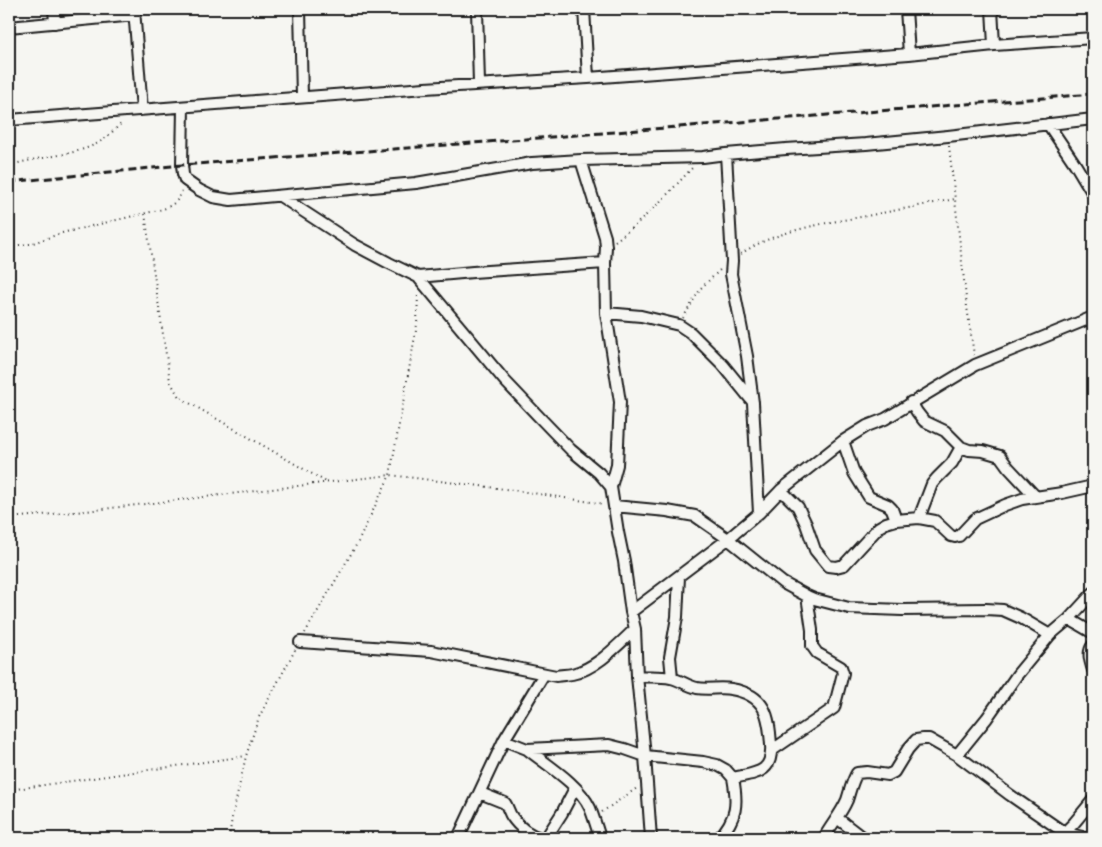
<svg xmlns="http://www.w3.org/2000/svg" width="1102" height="847" viewBox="0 0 1102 847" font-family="'Shantell Sans',sans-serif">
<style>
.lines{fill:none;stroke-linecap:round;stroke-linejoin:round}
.minor-casing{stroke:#1c1c1c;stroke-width:14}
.path{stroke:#1c1c1c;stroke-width:2;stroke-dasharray:1 4;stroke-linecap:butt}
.minor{stroke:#f6f6f2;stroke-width:10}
.rail{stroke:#1c1c1c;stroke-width:3;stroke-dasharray:8 4;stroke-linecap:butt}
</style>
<rect width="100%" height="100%" fill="#f6f6f2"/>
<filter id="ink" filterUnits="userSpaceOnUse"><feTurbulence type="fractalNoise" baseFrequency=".02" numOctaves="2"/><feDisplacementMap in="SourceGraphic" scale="10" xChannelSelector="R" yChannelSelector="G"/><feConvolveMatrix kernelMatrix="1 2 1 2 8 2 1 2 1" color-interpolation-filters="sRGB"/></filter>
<g filter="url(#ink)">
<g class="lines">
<g class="minor-casing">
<path id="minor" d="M54,9L55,23
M134,9L142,110
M300,9L302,97
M477,9L479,84
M584,9L588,78
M906,9L909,54
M992,9L994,45
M9,27L135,15
M183,107L182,165L183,174L185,180L199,190L213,197L231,200L416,183L532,163L581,160L703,157L726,154L786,149L866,144L948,136L1093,119
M9,120L425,88L588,78L909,54L994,45L1093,38
M1048,124L1075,164L1093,194
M726,154L732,261L731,274L747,356L753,403L759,513
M581,160L605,237L606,247L605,263
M280,196L355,245L389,263L418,277L505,381L543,421L571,450L599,473L611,487
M418,277L473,272L605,263L606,313L620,402L617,465L611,487L618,532L624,561L631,612L635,629L637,676L645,756L651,838
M606,313L641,316L679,325L691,333L723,365L753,402
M911,402L917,412L924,421L945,431L961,447L969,450L983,451L1000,456L1008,467L1036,497
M843,441L854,473L869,497L888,505L892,509L896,520
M781,490L798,507L806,524L815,550L828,566L836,567L844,565L879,527L886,523L896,520L919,518L935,521L951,536L955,537L959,536L975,519L1005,505L1022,499L1062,493L1093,486
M614,506L667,511L695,516L728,539L783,583L807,596L814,599L849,608L902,610L986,609L1003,610L1021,618L1050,635
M919,518L932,484L937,478L952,463L961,447
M631,612L728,539L759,513L781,490L843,441L867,426L885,419L975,365L1093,317
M1069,619L1093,633
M300,642L431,651L556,676C561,675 567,675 572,674C596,669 618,645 635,629
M1093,645C1087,652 1090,661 1093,670
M672,678L670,657L677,617L679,577
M504,740L527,749L609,745L625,749L645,756L703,762L717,765L726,770L733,778C755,773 773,774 771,745C769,715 766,695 731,689C720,687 708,690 697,688C688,686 680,680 671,678C660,676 648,677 637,676
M527,749C547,765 579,784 590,808C594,818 597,828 600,838
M771,751L834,708L841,681L843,673L841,667L817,653L812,646V630L807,596
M957,755L987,718L1017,675L1050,635L1069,619L1093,593
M480,793L505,803C508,807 509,813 512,817C519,827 530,835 541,838
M837,818L863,838
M458,838L504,740L544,674
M546,838L562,813L575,788
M719,838C737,818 738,804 733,778
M824,838C831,825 841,814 847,800C850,791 852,781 857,773L867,772L888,775L894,772L908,749L916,740L923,739H929L957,755L1010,795L1065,833L1087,838
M1059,838L1074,823L1093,800"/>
</g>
<path class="path" d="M949,146L967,307L974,355
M9,166C37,156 70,157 96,144C106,139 115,129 123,122
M145,214L170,381L179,397L326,482
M615,241C644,220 668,194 693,167
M9,246L30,244L62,233L163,209C173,205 179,201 182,190
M741,254C771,232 824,223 861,217C892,211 924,205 955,199
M683,318L701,288L721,269
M9,518L86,511L390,475L513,490L604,504
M305,633L358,542L390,475L417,325L418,292
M9,790L246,756
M602,812L637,788
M229,838L232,818L246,756L259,717L295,650"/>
<use href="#minor" class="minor"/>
<path class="rail" d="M9,182L182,165L539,138L1093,94"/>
</g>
</g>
<rect width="1102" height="847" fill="none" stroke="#f6f6f2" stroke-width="30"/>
<rect x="15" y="15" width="1072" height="817" fill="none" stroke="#1c1c1c" stroke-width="2" filter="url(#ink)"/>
</svg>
